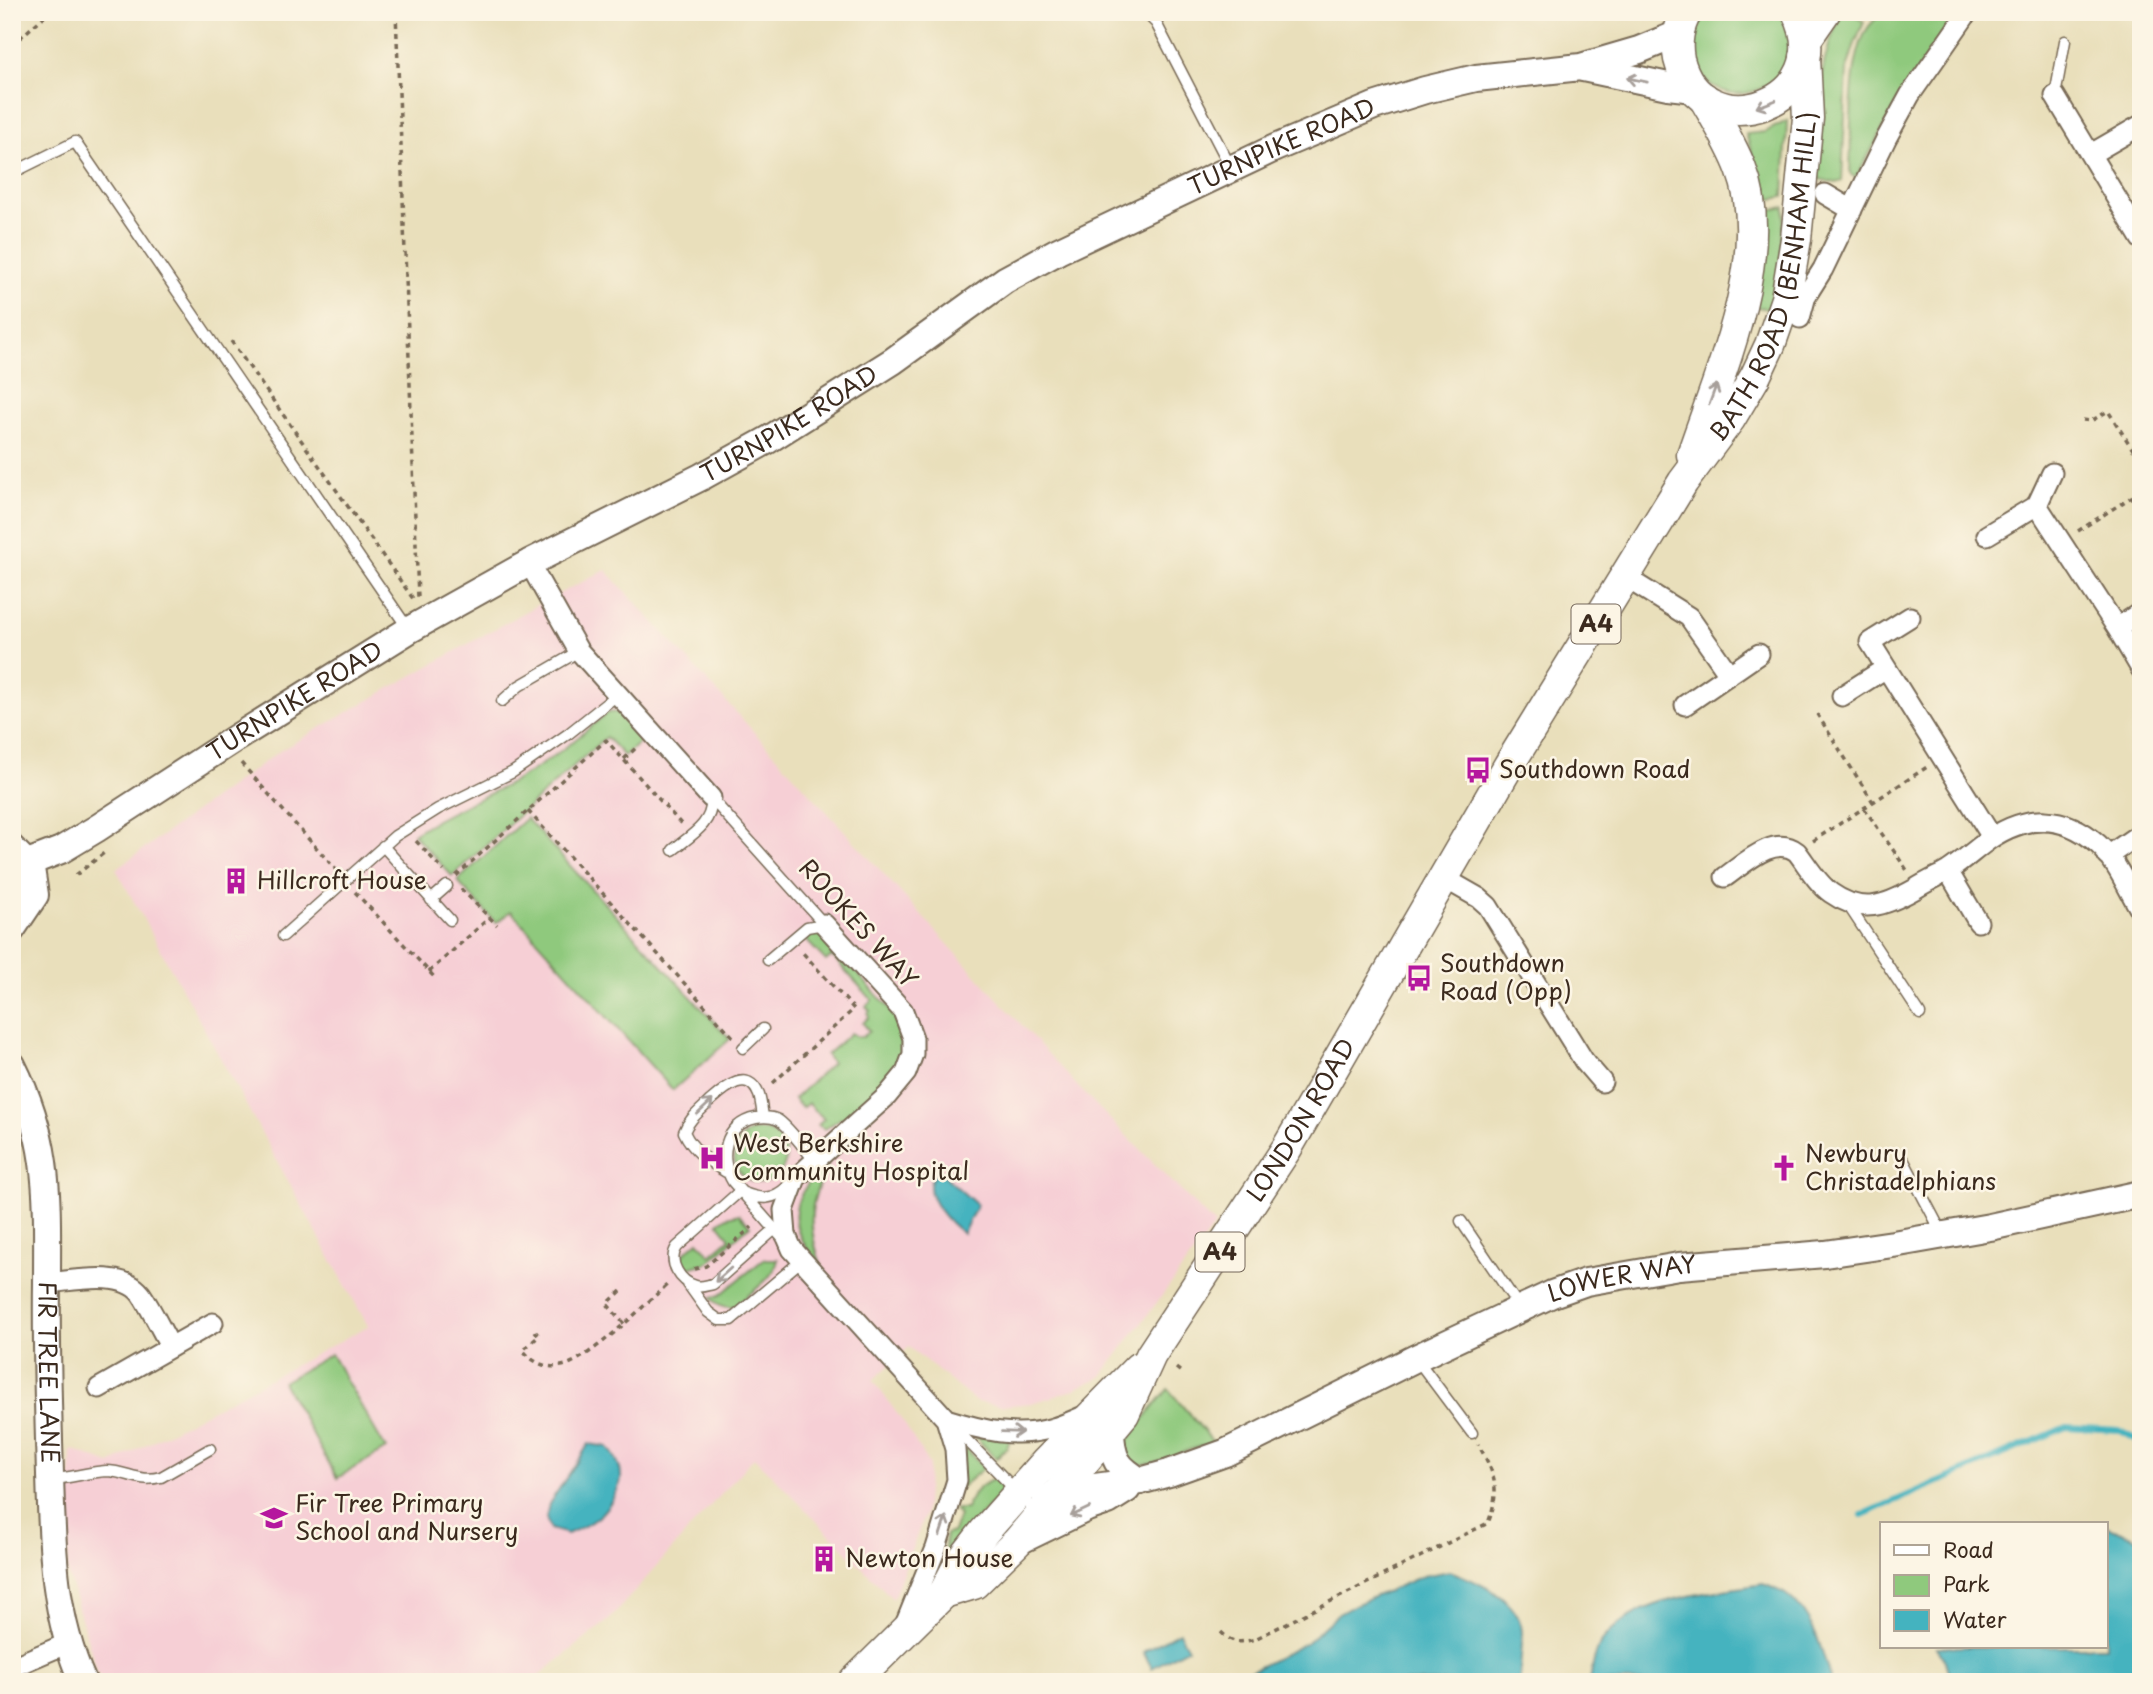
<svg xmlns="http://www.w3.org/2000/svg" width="2153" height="1694" viewBox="0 0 2153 1694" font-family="'Playpen Sans',sans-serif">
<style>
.built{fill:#f6cfd5}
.green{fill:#8fc97d;stroke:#657a4e;stroke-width:2}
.water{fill:#44b3bf;stroke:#406e6e;stroke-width:2}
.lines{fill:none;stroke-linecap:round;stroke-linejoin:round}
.stream{stroke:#44b3bf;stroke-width:6}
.lane-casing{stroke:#786955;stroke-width:13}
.street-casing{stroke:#786955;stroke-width:23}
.secondary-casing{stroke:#786955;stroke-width:30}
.primary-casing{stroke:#786955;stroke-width:33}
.path{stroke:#786955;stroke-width:3.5;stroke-dasharray:5 5;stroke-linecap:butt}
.lane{stroke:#fff;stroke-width:10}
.street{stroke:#fff;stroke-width:19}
.secondary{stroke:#fff;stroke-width:26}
.primary{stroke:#fff;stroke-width:30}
.oneway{stroke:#a79f9a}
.labels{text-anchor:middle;stroke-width:5;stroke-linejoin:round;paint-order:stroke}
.shield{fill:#fcf5e5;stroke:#75675a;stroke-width:2}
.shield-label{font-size:23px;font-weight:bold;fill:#3b2a1e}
.street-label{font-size:24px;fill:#3b2a1e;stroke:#fcf5e5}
.poi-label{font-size:24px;fill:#3b2a1e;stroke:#fcf5e5;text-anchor:start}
</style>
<rect width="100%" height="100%" fill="#fcf5e5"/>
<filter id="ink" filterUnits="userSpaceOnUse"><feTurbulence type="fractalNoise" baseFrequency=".0143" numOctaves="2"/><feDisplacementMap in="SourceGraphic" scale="14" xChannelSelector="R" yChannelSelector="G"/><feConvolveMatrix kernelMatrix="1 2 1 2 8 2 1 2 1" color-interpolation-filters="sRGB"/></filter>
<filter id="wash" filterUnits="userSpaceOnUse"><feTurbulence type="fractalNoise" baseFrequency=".00686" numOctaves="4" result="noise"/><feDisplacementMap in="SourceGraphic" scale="28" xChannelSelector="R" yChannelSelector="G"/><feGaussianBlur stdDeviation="1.57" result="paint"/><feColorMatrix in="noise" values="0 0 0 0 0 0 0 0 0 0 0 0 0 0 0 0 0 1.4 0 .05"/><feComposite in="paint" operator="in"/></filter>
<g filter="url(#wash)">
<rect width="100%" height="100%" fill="#e9dfbb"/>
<path class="built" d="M606,570L1082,1091L1215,1225L1101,1377L1068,1392L1032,1403L1002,1406L976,1402L909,1347L873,1380L906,1426L929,1465L925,1514L893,1599L754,1457L609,1620L531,1682H103L97,1672L67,1571L71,1449L110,1464L368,1326L116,869L281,750L535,606Z"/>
<path class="green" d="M1705,12H1778C1829,88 1704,129 1693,52C1690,37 1695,23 1705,12Z
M1843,12H1850L1864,22L1854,46L1847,69L1842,181L1836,183L1811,177C1816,123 1816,61 1843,12Z
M1881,12H1957L1900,98L1856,178L1850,174C1852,133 1847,65 1867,29C1871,23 1877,18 1881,12Z
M1787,121L1784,197L1766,200L1746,134L1765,132Z
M1785,207L1780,264L1770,309L1751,306L1766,238L1765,211Z
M614,712L620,713L641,736L640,742L624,756L606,737L452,876L413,834C446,812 481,799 515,781C549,762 578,738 607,713Z
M526,818L730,1039L673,1090L511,911L496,923L457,881Z
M818,933L823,936L891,1010C919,1064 881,1089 845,1122L841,1118L825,1129L818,1125L824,1119L808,1103L802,1108L794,1099L832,1063L826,1055L851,1033L858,1037H863L869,1031L863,1023L869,1017L868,1013L870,1011L866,1006L872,1000L832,956L826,961L805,939L810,935Z
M734 1156a26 26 0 1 1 52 0a26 26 0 1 1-52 0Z
M828,1162L829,1163C807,1204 807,1228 823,1270C786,1227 785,1201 828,1162Z
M739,1214L750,1226L707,1263L685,1269L681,1260L682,1255L698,1241L710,1255L730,1238L718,1223L727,1217Z
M764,1259H778C776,1278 748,1294 734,1307C723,1308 718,1304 710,1298L720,1295Z
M331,1354L386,1449L337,1478L283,1382Z
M1168,1389L1214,1443C1207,1445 1199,1447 1192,1449C1177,1453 1146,1472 1132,1461C1127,1458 1126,1451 1124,1446L1129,1437Z
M974,1435L1010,1439L1007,1448L996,1459Z
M962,1444L984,1468L960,1488Z
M994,1479L1005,1490L944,1553L946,1534L953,1532L959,1515L954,1509H966C971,1494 979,1486 994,1479Z"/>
<path class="water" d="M938,1170L977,1205L963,1233C949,1224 925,1198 931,1180C932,1178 937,1172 938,1170Z
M589,1444L608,1447C614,1455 621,1465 621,1477C622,1481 618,1488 616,1492C606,1515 589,1525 567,1534L550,1529L546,1518L549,1504Z
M2106,1526L2141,1540V1682H1951L1945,1661L1937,1647H2106Z
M1450,1571C1476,1581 1520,1599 1522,1632C1523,1649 1519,1665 1520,1682H1230L1306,1643L1337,1615L1355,1605L1423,1576Z
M1763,1584C1770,1587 1778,1589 1784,1593C1812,1612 1823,1650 1831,1682H1590C1592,1667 1595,1648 1606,1636C1642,1595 1713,1593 1763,1584Z
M1179,1632L1188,1648L1152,1668L1143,1652Z"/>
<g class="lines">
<path class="stream" d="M1862,1515L2066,1427L2119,1430L2141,1442"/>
</g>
</g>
<g filter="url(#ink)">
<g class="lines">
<g class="lane-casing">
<path id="lane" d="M1145,12L1156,23L1231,168
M2055,96L2065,41
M12,173L75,142L409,630
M502,701L519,686L569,657L578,650
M711,798L824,924
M383,846L450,920
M673,850C690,836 714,823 711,799
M431,900L447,886
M1848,905L1920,1014
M283,936L395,836L438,809L513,772L568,734L617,695
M768,960L807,927L824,924
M743,1048L763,1029
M1904,1161L1943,1235
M726,1172C708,1161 693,1151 684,1132C689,1119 699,1112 709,1102C723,1090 747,1066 759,1095C761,1101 762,1110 763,1117
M740,1191L677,1247C667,1261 680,1282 696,1286C702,1288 707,1285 713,1284L775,1229
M744,1193C762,1200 773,1200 787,1187
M1461,1221L1520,1308
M784,1240L733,1182C718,1158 724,1124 756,1118C763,1117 772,1117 778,1120C788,1126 806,1151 815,1161
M688,1284L708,1312L719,1320H731L802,1260
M1416,1358L1472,1433
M951,1424L1030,1505L1034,1516
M51,1479C70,1479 87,1472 106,1471C128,1471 137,1483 161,1477L210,1449"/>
</g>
<g class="street-casing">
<path id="street" d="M2055,96L2141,239
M2091,154L2141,125
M1825,194L1852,210
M1800,318L1806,296L1823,269L1886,139L1910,95L1968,12
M2052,473L2037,505L2117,628L2141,669
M1987,535L2037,505
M529,563L578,650L711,798
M1625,577L1689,617L1729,674
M1910,617L1870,642L1992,837
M2117,628L2141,612
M1842,696L1886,668
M1685,705L1759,654
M12,844L30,862
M2108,856L2141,833
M1948,871L1978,922
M1725,877C1744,864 1774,834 1797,852C1807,865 1817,883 1831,893C1862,915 1885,906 1915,889C1926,882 1937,877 1948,871C1963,861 1976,849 1990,839C2027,814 2064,814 2098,844C2117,861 2128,890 2141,911
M1444,878L1479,898L1488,906L1584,1061L1602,1082
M824,924L903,1011L913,1038V1054L906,1073L887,1096L796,1178L784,1210L786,1235L792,1249L946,1419L955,1449L957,1480L936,1548L905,1625
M47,1283C74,1281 122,1269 141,1294C152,1310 161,1330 171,1347
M99,1388L213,1323
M946,1419C981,1430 1017,1439 1053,1428C1064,1425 1074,1420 1084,1416
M12,1667L68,1643"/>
</g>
<g class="secondary-casing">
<g id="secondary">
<path d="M1583,68L1668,86L1694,89"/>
<path id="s1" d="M12,880L30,862L61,850L96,829L236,738L409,630L529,563L701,477L768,440L893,361L1005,280L1058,251L1275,148L1374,106L1425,90L1476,78L1581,67L1639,50L1678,34"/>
<path d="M12,929L35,895L30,862"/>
<path id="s2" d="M12,1065C51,1143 47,1198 47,1282C46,1346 48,1410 50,1474C52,1546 53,1615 83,1682"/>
<path d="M1111,1432C1112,1459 1117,1467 1140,1481"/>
<path id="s3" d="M1046,1499L1057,1495L1095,1487L1140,1481L1169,1473L1225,1453L1416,1358L1552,1294L1586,1282L1679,1266L1825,1254L1893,1244L1990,1227L2141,1194"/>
<path d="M1017,1542L1087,1508L1108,1501L1127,1489"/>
</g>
</g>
<g class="primary-casing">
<g id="primary">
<path d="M1687,12C1678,26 1676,44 1679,59C1702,152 1843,103 1797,12"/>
<path d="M1807,38L1825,12"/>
<path d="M1692,455C1719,374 1774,254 1741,169C1732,145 1717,121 1704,98"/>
<path id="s4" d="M944,1593L974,1584L1017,1542L1124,1414L1151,1355L1287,1148L1509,765L1683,482L1730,419L1755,377L1770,345L1786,299L1796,239L1808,118L1805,57"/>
<path d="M854,1682L944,1593L959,1564L984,1532L1046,1462L1138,1368"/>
</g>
</g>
<path class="path" d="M396,12L418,598
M1863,12L1872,18
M12,45L49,12
M231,341L414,600
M2083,420L2091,421L2108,411L2141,462
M2078,531L2141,491
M1817,714L1873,802
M624,759L638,746
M241,763L337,871
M1864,808L1909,873
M528,811L734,1038
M416,841L444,871
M1813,841L1927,767
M76,875L104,853
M456,876L606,740L682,825L681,826
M461,889L497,925
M355,892L436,979
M429,972L489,918
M773,1083L854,1009L802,952L800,953
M694,1269L706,1266L752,1227
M621,1291L607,1304L624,1324
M535,1331L539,1336L523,1350C532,1362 546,1369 561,1366C587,1363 646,1303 668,1284
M1176,1368L1181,1372
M1221,1632C1233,1644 1240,1643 1255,1639L1488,1523C1501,1489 1495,1474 1478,1444"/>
<use href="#lane" class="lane"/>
<use href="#street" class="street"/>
<use href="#secondary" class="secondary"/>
<use href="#primary" class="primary"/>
</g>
<defs><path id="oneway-shaft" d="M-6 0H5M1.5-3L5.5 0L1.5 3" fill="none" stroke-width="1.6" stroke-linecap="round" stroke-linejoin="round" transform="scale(1.75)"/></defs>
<g class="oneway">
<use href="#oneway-shaft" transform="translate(1637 80) rotate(-168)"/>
<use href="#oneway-shaft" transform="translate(1766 104) rotate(159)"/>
<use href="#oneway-shaft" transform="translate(1713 394) rotate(-70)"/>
<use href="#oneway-shaft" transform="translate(705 1107) rotate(-43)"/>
<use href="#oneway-shaft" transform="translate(723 1275) rotate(138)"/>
<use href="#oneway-shaft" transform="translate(1012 1432) rotate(2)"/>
<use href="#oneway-shaft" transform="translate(1080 1512) rotate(155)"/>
<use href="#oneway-shaft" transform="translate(943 1526) rotate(-72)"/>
</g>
</g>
<defs>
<g id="bus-bare" transform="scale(2.1)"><path d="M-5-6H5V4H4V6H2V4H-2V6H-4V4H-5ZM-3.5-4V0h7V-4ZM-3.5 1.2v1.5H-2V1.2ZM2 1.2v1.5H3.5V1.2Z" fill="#b5179e" stroke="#fcf5e5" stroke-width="2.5" paint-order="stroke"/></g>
<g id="building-bare" transform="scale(2.1)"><path d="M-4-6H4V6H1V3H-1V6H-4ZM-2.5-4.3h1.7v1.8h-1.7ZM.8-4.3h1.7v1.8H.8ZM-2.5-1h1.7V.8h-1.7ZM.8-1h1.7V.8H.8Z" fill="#b5179e" stroke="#fcf5e5" stroke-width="2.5" paint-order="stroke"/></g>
<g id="hospital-bare" transform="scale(2.1)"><path d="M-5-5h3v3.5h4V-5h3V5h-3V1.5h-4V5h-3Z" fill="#b5179e" stroke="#fcf5e5" stroke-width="2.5" paint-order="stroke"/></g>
<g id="church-bare" transform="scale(2.1)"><path d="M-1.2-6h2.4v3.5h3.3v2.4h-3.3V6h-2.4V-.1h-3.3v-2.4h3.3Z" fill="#b5179e" stroke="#fcf5e5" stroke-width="2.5" paint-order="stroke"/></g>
<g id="school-bare" transform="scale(2.1)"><path d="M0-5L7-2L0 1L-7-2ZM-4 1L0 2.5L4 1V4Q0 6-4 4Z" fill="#b5179e" stroke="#fcf5e5" stroke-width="2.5" paint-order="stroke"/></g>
</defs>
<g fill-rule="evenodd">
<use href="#bus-bare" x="1478" y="770"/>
<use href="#building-bare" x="236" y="881"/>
<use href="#bus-bare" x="1419" y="978"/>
<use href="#hospital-bare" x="712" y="1158"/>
<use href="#church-bare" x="1784" y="1168"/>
<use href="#school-bare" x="274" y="1518"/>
<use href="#building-bare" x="824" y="1559"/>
</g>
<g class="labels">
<g class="shield">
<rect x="1571.5" y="604.5" width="49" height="39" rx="5"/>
<rect x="1195.5" y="1232.5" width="49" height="39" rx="5"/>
</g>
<g class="shield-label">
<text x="1596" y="632">A4</text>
<text x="1220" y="1260">A4</text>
</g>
<g class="street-label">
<text dy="8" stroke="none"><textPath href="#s1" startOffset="1470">TURNPIKE ROAD</textPath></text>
<text dy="8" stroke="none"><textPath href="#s4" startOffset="1573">BATH ROAD (BENHAM HILL)</textPath></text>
<text dy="8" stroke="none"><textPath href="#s1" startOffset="903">TURNPIKE ROAD</textPath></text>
<text dy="8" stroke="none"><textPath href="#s1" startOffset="336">TURNPIKE ROAD</textPath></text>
<text transform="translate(858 924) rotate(48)" y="8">ROOKES WAY</text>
<text dy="8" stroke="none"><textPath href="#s4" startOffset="602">LONDON ROAD</textPath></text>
<text dy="8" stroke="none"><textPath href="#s3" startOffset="621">LOWER WAY</textPath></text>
<text dy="8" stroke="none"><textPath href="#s2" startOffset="313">FIR TREE LANE</textPath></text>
</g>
<g class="poi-label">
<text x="1499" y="778">Southdown Road</text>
<text x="257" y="889">Hillcroft House</text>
<text x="1440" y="972">Southdown<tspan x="1440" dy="28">Road (Opp)</tspan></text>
<text x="733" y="1152">West Berkshire<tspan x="733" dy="28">Community Hospital</tspan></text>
<text x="1805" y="1162">Newbury<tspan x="1805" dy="28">Christadelphians</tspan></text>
<text x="295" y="1512">Fir Tree Primary<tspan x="295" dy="28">School and Nursery</tspan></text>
<text x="845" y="1567">Newton House</text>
</g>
</g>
<rect width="2153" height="1694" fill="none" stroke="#fcf5e5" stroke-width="42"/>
<rect x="1880" y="1522" width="228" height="126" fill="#fcf5e5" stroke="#afa495" stroke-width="2"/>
<rect x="1894" y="1545" width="35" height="10" fill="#ffffff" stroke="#afa495" stroke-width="2"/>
<text x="1943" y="1558" font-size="21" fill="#3b2a1e">Road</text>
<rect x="1894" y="1575" width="35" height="21" fill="#8fc97d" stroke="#afa495" stroke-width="2"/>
<text x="1943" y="1592" font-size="21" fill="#3b2a1e">Park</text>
<rect x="1894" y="1610" width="35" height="21" fill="#44b3bf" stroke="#afa495" stroke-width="2"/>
<text x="1943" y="1628" font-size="21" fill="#3b2a1e">Water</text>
</svg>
